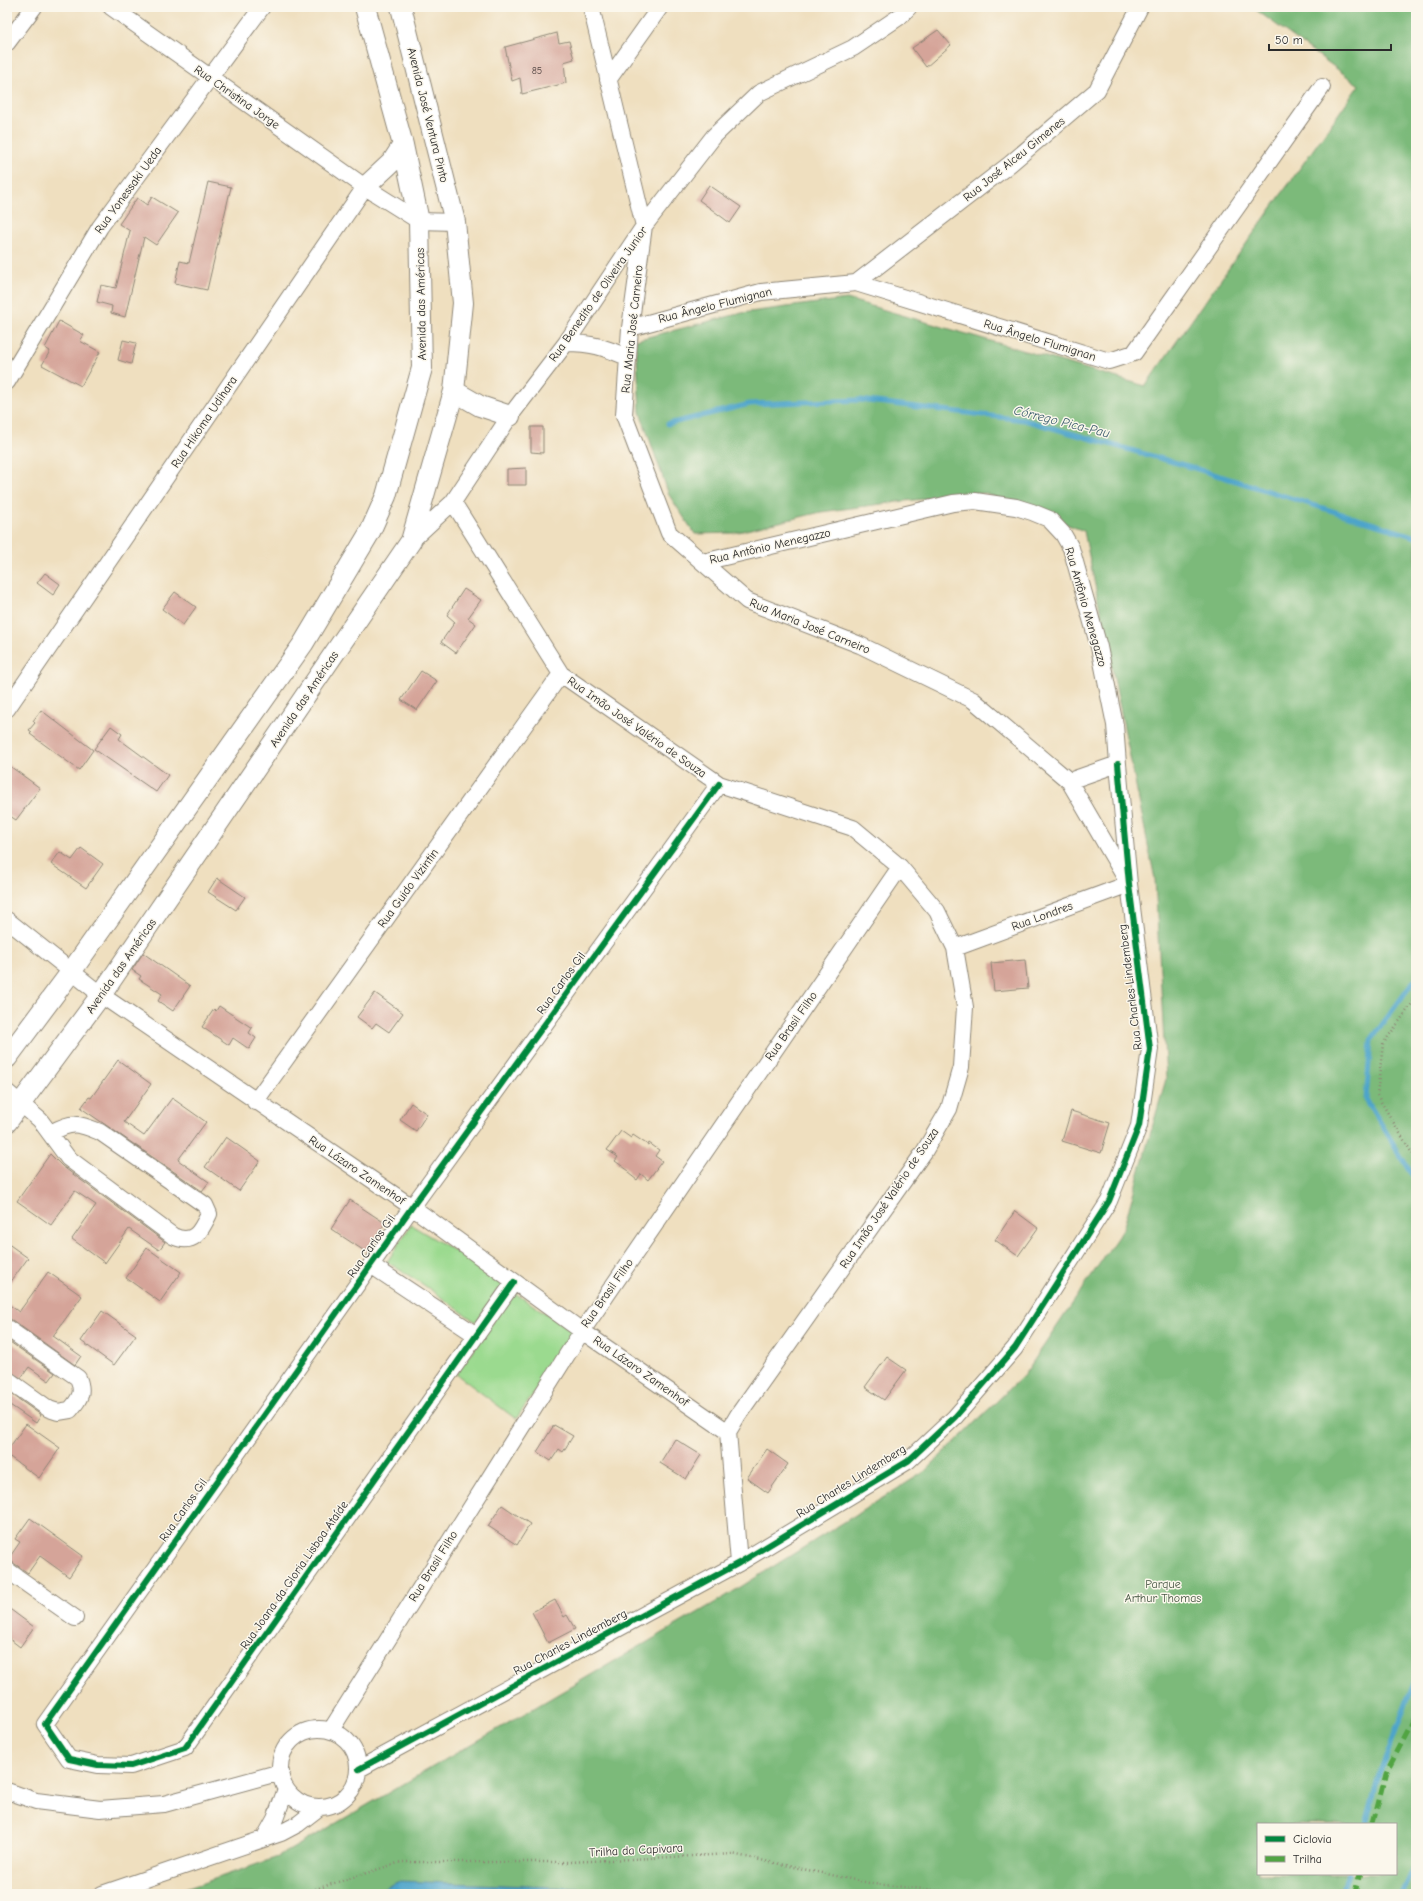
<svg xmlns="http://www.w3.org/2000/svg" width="1423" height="1901" viewBox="0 0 1423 1901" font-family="'Comic Neue',sans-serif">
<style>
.green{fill:#9bda8f;stroke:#63825d}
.forest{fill:#7cba7a;stroke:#547252;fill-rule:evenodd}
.water{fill:#4da4ca;stroke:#3c687a}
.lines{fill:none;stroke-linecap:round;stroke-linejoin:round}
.stream{stroke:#4da4ca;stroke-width:5}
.building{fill:#d5a499}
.minor-casing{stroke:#8d8575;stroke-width:18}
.major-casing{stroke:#8d8575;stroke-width:22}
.path{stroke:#8d8575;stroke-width:2.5;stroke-dasharray:1 3;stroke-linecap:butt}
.minor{stroke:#fff;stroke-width:16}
.major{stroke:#fff;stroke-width:20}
.quiet{stroke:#51a443;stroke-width:5;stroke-dasharray:10 5;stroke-linecap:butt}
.cycleway-casing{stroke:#fbf7ec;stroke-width:8}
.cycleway{stroke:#00873e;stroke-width:6}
.labels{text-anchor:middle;stroke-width:3;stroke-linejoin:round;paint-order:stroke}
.number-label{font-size:10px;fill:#564946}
.street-label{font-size:12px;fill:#2b2b2b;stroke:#fbf7ec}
.park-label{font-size:12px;fill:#475744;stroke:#fbf7ec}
.water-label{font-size:13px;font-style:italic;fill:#395b6b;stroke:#fbf7ec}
</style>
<rect width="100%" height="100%" fill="#fbf7ec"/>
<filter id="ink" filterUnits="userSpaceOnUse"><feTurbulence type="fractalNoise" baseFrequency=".025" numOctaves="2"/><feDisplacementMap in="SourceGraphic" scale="8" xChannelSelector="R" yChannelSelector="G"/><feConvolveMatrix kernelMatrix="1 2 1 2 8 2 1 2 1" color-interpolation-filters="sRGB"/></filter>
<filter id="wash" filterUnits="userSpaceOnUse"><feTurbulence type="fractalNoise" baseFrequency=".012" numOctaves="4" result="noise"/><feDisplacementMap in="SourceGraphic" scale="16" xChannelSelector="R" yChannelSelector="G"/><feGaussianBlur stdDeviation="0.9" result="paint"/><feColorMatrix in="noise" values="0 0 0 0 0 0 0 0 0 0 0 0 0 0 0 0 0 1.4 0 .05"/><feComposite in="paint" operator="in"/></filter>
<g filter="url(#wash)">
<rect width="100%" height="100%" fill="#efdfbf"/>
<path class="green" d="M411,1225L507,1282L476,1322L421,1283L387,1262Z
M513,1292L576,1333L516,1419L456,1374Z"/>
<path class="forest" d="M1252,7H1416V1894H171L278,1857L723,1598L924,1472L1024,1375L1123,1229L1166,1079L1155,879L1084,531L985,493L904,501L821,512L734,533L695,534L669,495L640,412L636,340L742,313L847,299L1145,386L1359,85ZM1258,1824H1396V1874H1258Z"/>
<path class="water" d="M400,1881L704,1893L711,1894H369Z"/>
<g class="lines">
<path class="stream" d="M668,424L750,404L860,400L1024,420L1191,467L1416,537
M1416,978L1371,1040L1366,1099L1416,1181
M1366,1824L1380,1772L1416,1678
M1341,1894L1349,1874
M1401,1894L1416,1861"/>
</g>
<g id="blocks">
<path class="building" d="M938,30L951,45L926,67L912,48Z
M557,33L559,43L569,41L574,59L564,62L566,83L522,94L520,78L512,81L505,47Z
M208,182L231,187L207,290L175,283L180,261L189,263Z
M709,185L741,207L730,223L699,200Z
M152,197L178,213L156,245L144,237L125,317L111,313L112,306L97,302L101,285L116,288L130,231L119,224L137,198L147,205Z
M59,321L84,335L80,341L100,352L81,386L42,365L50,351L45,348Z
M123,340L136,343L131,364L118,360Z
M531,427H543V453L531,452Z
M526,468V485H507V469Z
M45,573L60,584L53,595L37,583Z
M464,589L481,600L468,618L476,624L456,653L441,642L455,622L447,615Z
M175,592L196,607L183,625L162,609Z
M421,671L437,681L417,710L401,700Z
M41,710L93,750L79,770L30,734L32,732L29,730L35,723L33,721Z
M111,726L122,734L119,739L168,775L156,792L94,749Z
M7,764L40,788L16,820L7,814Z
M81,848L103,864L86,888L51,864L60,852L72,860Z
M217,878L245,897L236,910L208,892Z
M143,953L190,986L173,1011L158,1001L162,994L139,979L141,976L132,970Z
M1025,960L1028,988L994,991L991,963Z
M375,993L403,1013L389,1032L376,1023L372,1028L357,1017Z
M219,1006L252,1028L249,1033L256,1038L249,1049L233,1038L229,1045L202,1027L214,1009L216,1011Z
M118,1060L151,1084L124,1122L144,1136L172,1098L206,1122L178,1160L209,1182L202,1191L81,1108L89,1097L91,1098Z
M411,1103L427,1114L416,1131L400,1120Z
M1071,1111L1110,1123L1101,1153L1062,1141Z
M621,1131L631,1138L633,1135L648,1145L649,1143L659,1150L655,1156L662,1161L648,1180L641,1174L637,1180L628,1173L629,1171L615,1161L618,1157L607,1150Z
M226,1137L260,1161L239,1191L205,1167Z
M50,1154L62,1166L165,1242L159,1250L129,1229L105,1263L72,1239L96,1205L75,1191L51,1225L17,1201Z
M350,1200L385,1223L366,1252L331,1229Z
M1015,1211L1038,1228L1018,1256L995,1240Z
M7,1243L28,1258L7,1287Z
M147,1248L181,1272L160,1302L126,1278Z
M48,1272L82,1296L53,1336L81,1356L75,1365L12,1320L7,1319V1303L19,1312Z
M102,1311L136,1335L114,1365L81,1341Z
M7,1340L55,1373L49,1381L29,1367L21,1378L7,1370Z
M887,1357L906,1370L884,1400L865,1387Z
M7,1391L41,1415L36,1423L7,1403Z
M26,1424L60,1448L39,1478L7,1455V1451Z
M554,1425L573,1436L563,1452L559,1449L551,1461L537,1452Z
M675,1439L701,1455L686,1479L660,1463Z
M767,1449L788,1464L768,1493L747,1478Z
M502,1505L530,1524L517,1545L488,1526Z
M30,1518L83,1556L69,1577L40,1556L28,1573L12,1562L7,1561L20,1542L15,1539Z
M555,1600L564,1617L567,1615L575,1629L548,1643L532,1612Z
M7,1607L34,1627L20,1647L7,1637Z"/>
</g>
</g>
<g filter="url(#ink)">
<use href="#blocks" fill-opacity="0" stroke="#8d8575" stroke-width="1"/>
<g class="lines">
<g class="minor-casing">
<path id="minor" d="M111,7L365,187
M591,7L644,226L630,328L624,415L669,533L747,601L860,645L973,700L1069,781L1126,879
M7,43L34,7
M608,80L660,7
M856,283L1010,164L1097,90L1140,7
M630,328L761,292L856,283L1109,361L1134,353L1322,87
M566,343C592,343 603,347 627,357
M7,382L100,227L262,7
M453,502L561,674L719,784L853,828L900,867L937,911L955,948L965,1007L961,1067L949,1109L924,1152L738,1415L728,1432L739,1563
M411,541L453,502L510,416L566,343L644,226L714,136L759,93L853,48L899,17L909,7
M703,562L953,503L975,501L1016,507L1032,512L1049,519L1063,534L1071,548L1099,647L1115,725L1118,764L1069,781
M7,709L365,187L419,221L455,222
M7,920L101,995L412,1207L582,1331L728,1432
M955,948L1129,884
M7,1092L40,1120L68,1158L173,1236C194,1246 201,1231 209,1214L205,1205L100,1132C78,1123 72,1121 51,1133
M255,1102L561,674
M371,1265L476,1335
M514,1282L185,1748L131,1766L98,1765L69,1759L45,1724L412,1207L719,784
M7,1328L78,1378C84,1392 80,1399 70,1410L58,1412L49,1409L7,1379
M7,1570L75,1618
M280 1768a39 39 0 1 1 78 0a39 39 0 1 1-78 0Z
M331,1730L582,1331L900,867
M359,1769L739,1563L908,1461L955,1417L1015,1348L1109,1201L1139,1126L1150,1049L1129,884L1118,764
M7,1791L36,1801L100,1809L164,1804L281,1772
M265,1837L275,1819L286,1789
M102,1894L281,1833L298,1824L320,1807"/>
</g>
<g class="major-casing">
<path id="major" d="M365,187L392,162L403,145
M454,391L480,406L510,416
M7,1058L71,972L303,644L370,532L386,496L422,368L419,221L403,145L365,7
M7,1122L101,995L411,541L454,391L463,303L455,222L401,7"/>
</g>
<path class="path" d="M1416,998L1383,1044L1377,1095L1416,1160
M300,1894L401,1862H570L732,1854L874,1884L974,1894"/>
<use href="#minor" class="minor"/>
<use href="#major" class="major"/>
<path class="quiet" d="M1373,1824L1386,1773L1416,1716
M1354,1894L1360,1874"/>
<g class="cycleway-casing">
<path id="cycleway" d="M514,1282L185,1748L131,1766L98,1765L69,1759L45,1724L412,1207L719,784
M359,1769L739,1563L908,1461L955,1417L1015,1348L1109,1201L1139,1126L1150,1049L1129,884L1118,764"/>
</g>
<use href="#cycleway" class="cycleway"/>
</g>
</g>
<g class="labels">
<g class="number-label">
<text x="537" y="74">85</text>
</g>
<g class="street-label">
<text transform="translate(237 97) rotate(35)" y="4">Rua Christina Jorge</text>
<text transform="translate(428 115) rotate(76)" y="4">Avenida José Ventura Pinto</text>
<text transform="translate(1014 159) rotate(-39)" y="4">Rua José Alceu Gimenes</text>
<text transform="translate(128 190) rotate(-54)" y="4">Rua Yonessaki Ueda</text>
<text transform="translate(598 294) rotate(-55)" y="4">Rua Benedito de Oliveira Junior</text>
<text transform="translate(421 304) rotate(-91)" y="4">Avenida das Américas</text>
<text transform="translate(715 305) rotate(-14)" y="4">Rua Ângelo Flumignan</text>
<text transform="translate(632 329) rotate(-84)" y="4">Rua Maria José Carneiro</text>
<text transform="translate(1040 340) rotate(17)" y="4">Rua Ângelo Flumignan</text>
<text transform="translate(204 422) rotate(-56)" y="4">Rua Hikoma Udihara</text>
<text transform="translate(770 546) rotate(-13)" y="4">Rua Antônio Menegazzo</text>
<text transform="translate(1086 607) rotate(74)" y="4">Rua Antônio Menegazzo</text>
<text transform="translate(810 626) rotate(22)" y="4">Rua Maria José Carneiro</text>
<text transform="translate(304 699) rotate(-56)" y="4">Avenida das Américas</text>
<text transform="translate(637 727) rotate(35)" y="4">Rua Imão José Valério de Souza</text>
<text transform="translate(408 888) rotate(-54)" y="4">Rua Guido Vizintin</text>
<text transform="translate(1042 916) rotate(-20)" y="4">Rua Londres</text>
<text transform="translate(121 966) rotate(-55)" y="4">Avenida das Américas</text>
<text transform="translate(561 983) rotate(-54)" y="4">Rua Carlos Gil</text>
<text transform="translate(1130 987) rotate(-97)" y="4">Rua Charles Lindemberg</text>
<text transform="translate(791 1026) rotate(-55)" y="4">Rua Brasil Filho</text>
<text transform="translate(357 1170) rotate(34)" y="4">Rua Lázaro Zamenhof</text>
<text transform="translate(889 1198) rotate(-56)" y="4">Rua Imão José Valério de Souza</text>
<text transform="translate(371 1246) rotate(-55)" y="4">Rua Carlos Gil</text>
<text transform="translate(607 1293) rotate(-55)" y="4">Rua Brasil Filho</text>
<text transform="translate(641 1371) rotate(35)" y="4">Rua Lázaro Zamenhof</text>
<text transform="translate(851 1481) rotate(-32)" y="4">Rua Charles Lindemberg</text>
<text transform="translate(183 1510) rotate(-55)" y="4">Rua Carlos Gil</text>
<text transform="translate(433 1566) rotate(-58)" y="4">Rua Brasil Filho</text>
<text transform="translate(294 1575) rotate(-55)" y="4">Rua Joana da Gloria Lisboa Ataíde</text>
<text transform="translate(570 1642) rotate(-28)" y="4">Rua Charles Lindemberg</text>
<text transform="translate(636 1850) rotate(-3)" y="4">Trilha da Capivara</text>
</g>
<g class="park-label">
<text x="1163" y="1588">Parque<tspan x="1163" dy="14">Arthur Thomas</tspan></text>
</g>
<g class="water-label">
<text transform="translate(1062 421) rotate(14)" y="5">Córrego Pica-Pau</text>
</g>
</g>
<rect width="1423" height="1901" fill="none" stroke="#fbf7ec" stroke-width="24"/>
<rect x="1257" y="1823" width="140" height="52" fill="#fbf7ec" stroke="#a8a59f"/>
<rect x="1265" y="1836" width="20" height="6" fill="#00873e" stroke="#a8a59f"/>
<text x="1293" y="1843" font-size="12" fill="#2b2b2b">Ciclovia</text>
<rect x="1265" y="1856" width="20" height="6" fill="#51a443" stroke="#a8a59f"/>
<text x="1293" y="1863" font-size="12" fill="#2b2b2b">Trilha</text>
<path d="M1269 44v6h122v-6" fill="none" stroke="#2b2b2b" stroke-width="2"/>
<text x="1275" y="44" font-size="12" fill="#2b2b2b" stroke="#fbf7ec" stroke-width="3" paint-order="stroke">50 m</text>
</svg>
